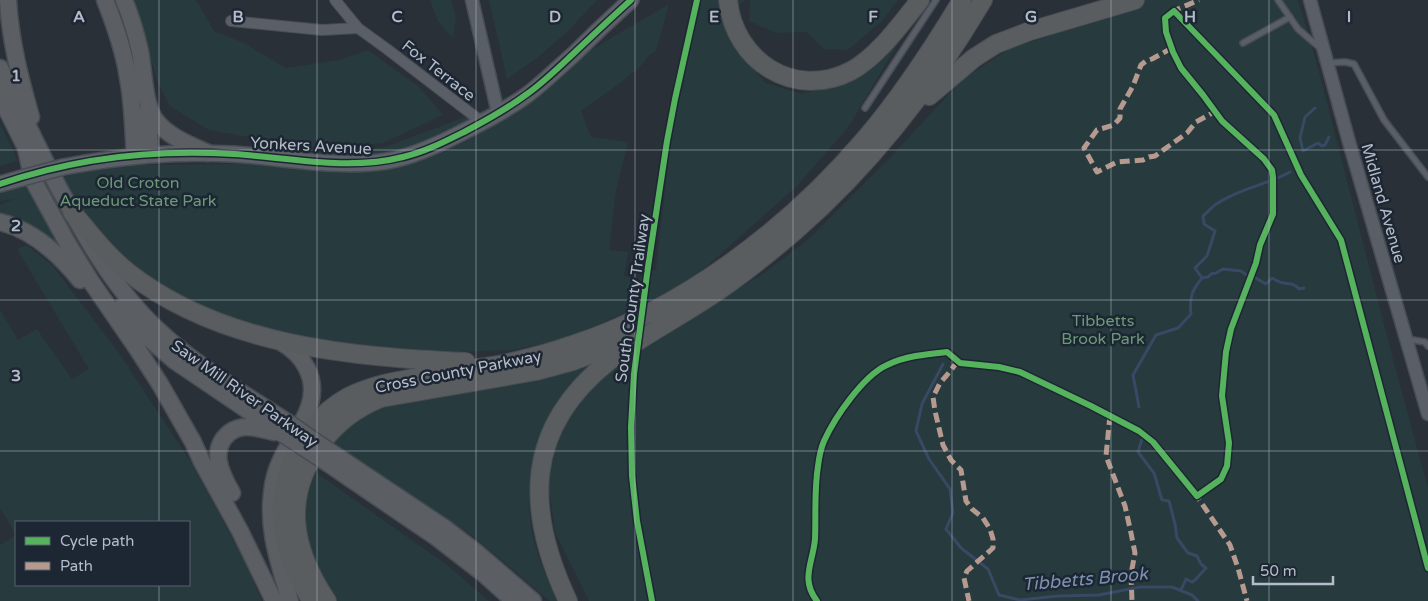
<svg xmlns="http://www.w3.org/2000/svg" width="1428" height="601" viewBox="0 0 1428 601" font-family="'Varela Round',sans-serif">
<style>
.green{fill:#273a3e;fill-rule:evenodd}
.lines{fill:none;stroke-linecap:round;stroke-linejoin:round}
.stream{stroke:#384963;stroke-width:3}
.service-casing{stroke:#484c53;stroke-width:8}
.minor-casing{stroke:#484c53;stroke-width:12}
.tertiary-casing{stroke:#484c53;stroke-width:15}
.primary-casing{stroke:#484c55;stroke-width:18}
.trunk-casing{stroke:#474c53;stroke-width:19}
.motorway-casing{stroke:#474c53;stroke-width:20}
.service{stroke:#5a5e66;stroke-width:5}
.minor{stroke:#5a5e66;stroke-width:10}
.tertiary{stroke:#5a5e66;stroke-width:12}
.primary{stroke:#5c6168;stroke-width:15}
.trunk{stroke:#5b5f64;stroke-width:16}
.motorway{stroke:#5a5d60;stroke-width:18}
.primary-bridge-casing{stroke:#484c55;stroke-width:18;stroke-linecap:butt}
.trunk-bridge-casing{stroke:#474c53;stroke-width:19;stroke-linecap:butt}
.primary-bridge{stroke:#5c6168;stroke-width:15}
.trunk-bridge{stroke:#5b5f64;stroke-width:16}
.quiet{stroke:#b69a8f;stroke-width:5;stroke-dasharray:10 5;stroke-linecap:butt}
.cycleway-casing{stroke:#1d2633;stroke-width:9}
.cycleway{stroke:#56b35d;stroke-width:6}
.grid{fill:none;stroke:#b4bcc9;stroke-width:1;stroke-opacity:0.55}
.labels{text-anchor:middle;stroke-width:5;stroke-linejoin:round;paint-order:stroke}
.street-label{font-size:16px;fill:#b4bcc9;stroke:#1d2633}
.park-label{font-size:16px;fill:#6b9a76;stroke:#1d2633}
.water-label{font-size:18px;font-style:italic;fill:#7c92b1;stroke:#1d2633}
.grid-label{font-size:16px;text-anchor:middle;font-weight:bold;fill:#b4bcc9;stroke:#1d2633;stroke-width:5;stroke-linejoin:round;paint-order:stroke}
</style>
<rect width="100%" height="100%" fill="#2a3038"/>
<path class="green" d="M134,0H196L214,31L244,43L286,68L340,60L368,50L419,87L443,115L383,143L318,149L209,130L170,106L157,81Z
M430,0H451L456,18L453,38L438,21Z
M489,0H597L568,31L536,59L507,79Z
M701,0H746L725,12L733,41L765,83L802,94L857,78L898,43L849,126L798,185L706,267L662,297L562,340L512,350L436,353L351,349L272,333L196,308L143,278L92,228L81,209L43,203L89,288L0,216V205L14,199L0,201V180L56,166L229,164L385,147L498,105L669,4L656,51L648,56C645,68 593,102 581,111L591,137L628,142L616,191L609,250L628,252L624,276L639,279L656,269L669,155L676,114Z
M750,0H898L882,21L848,50L824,49L807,32L776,33L749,21Z
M1112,0H1298L1318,68L1394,363L1428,488V601H589L555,532L545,460L570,408L591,386L648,344L722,298L763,274L810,238L884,164L962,80L1007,50L1112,15Z
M0,123L18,161L0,166Z
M27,245L52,265L119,353L192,464L245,562L262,601H0V545L16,535L0,508V310L18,340L37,329L72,379L89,369L17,249ZM189,522V585H16V522Z
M594,360C580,374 561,392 552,409C531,449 524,492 533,536C538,558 548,580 557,601H550L538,591L474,537L330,441L338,429L384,401Z
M315,472L447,565L489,601H332L305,538L306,501Z"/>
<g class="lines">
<path class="stream" d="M1315,108L1305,117L1300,138L1303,151L1318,143L1322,146L1325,145L1329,137
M1202,278L1208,277L1211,274L1216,273L1223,269L1241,271L1248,276L1254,277L1266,284L1272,278C1276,280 1279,283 1284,283C1290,284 1294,283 1299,289L1304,288
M943,364L922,404L916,431L929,459L950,489L953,513L946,529L961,548L988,569L999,595L1020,600L1058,596L1099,595L1140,587H1172L1192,595L1198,601
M1139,407L1133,375L1156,335L1178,328L1191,314C1189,298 1192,290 1202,278L1195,268L1207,256L1215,231L1204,224L1203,216C1208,212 1212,206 1218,203C1240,188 1267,185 1290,172
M1142,439L1138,452L1154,473L1162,500L1169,501L1175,524L1177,538L1188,553L1197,556L1201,564L1206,568L1195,580L1192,582L1186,579L1181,590"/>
<g class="service-casing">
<path id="service" d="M1278,0L1298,29L1319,47
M1243,43L1290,17
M1328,63L1345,62L1354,64L1384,120L1428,177
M865,108L936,0
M1407,339L1425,342L1428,346"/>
</g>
<g class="minor-casing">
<path id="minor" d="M335,0L358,28L387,49L482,122
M231,21L322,30L358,28"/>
</g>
<g class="tertiary-casing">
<path id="tertiary" d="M472,0L498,113
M1310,0L1349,142L1428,414"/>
</g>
<g class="primary-casing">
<path id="primary" d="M63,167C122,156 172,151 232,154C283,157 336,169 387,161C411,157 433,147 455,136C479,124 505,111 527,95C543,83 558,68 573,55C592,36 611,18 631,0
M0,184L22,178"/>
</g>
<g class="trunk-casing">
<path id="trunk" d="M8,0C10,40 20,78 31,117
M105,0C115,25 124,51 128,78C133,103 133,130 135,155
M124,0C131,16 136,34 140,51C144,71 144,106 156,121C169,137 190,145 208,153
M0,68C17,105 35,141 53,177C83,233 113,289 160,332C199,368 246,395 290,424
M0,96L31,158
M148,110L150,154
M26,149L33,180L68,244L90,280L138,350L160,384L193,442L202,462L240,531L274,601
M0,222C33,230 59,254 80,280
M120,308L146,336L175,361L283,434
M279,341C303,354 319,378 309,407C303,425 289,442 281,460C276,470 273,482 272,493C267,531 280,565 290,601
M329,451L446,529L476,552L533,601
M323,460L436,537L484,574L514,601
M232,493C221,474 209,450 229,433C234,429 240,427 247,427C256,427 265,430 274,432"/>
</g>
<g class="motorway-casing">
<path id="motorway" d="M728,0C734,61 794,100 851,71C878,56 901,24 920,0
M929,96L974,58L996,44L1030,31L1135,0
M72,212C90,233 107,256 129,273C222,346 353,357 466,362
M312,601C302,586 293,570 288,553C269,495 294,427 348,397C360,391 372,387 384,384C423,375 463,371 503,364C526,359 550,353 572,345C684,309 789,228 865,139C902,96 933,48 962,0
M327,601C292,549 282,497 321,444C337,422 356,408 381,398L536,371L573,361L624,342
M568,601C525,510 524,428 609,361C639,338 674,320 706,299C737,279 767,255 795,231C871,165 932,86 983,0"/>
</g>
<use href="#service" class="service"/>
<use href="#minor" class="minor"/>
<use href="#tertiary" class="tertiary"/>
<use href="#primary" class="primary"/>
<use href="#trunk" class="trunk"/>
<use href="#motorway" class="motorway"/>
<g class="primary-bridge-casing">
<path id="primary-bridge" d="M22,178L63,167"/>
</g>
<g class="trunk-bridge-casing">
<path id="trunk-bridge" d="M290,424L329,451
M283,434L323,460"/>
</g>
<use href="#primary-bridge" class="primary-bridge"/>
<use href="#trunk-bridge" class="trunk-bridge"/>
<path class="quiet" d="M1171,12L1199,0
M1172,48L1152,59L1146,61L1141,65L1133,86L1120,109V118L1114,125L1097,130L1084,148L1097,172L1117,162L1143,160L1149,157L1155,156L1187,133L1196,122L1214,112
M958,361L947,375L940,383L933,397L935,411L943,445L951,460L961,470L966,501L972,509L983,518L990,529L993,539V548L967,571L964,578L969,601
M1110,415L1106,456L1125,506L1131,533L1135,553L1131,574L1132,601
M1194,492L1230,545L1238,568L1247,601"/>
<g class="cycleway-casing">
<path id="cycleway" d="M0,184C75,158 155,149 234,154C290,158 349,171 403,157C425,152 446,141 466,131C487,120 508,108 527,94C544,82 558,68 573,54C592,36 611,18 631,0
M652,601L637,521L632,476L631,427L634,374L648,267L667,141L675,99L697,0
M817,601C800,579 813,563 815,539C816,515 814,491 818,466C819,458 821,448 824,441C835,417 863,376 887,365C905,356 927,354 947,352L960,363L999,367L1020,372L1091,406L1139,431L1153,442L1197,496L1221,479L1227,466L1229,443L1222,396L1226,352L1231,329L1256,263L1260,245L1273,214V177L1272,170L1264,159L1222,121L1203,95L1181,68L1173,52L1166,32L1165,18L1174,11L1274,115L1301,175L1341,240L1428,568"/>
</g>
<use href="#cycleway" class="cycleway"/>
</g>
<path class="grid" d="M159,0V522M317,0V601M476,0V601M635,0V601M793,0V601M952,0V601M1111,0V601M1269,0V601M0,150H1428M0,300H1428M0,451H1428M159,585V601"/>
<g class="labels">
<g class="street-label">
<text transform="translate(439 70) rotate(38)" y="6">Fox Terrace</text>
<text transform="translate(311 145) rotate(3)" y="6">Yonkers Avenue</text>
<text transform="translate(1384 203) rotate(74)" y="6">Midland Avenue</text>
<text transform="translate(632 298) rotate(-82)" y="6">South County Trailway</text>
<text transform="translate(458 371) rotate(-11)" y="6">Cross County Parkway</text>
<text transform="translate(245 393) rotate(35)" y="6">Saw Mill River Parkway</text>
</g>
<g class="park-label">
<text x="138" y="188">Old Croton<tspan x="138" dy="18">Aqueduct State Park</tspan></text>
<text x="1103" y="326">Tibbetts<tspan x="1103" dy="18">Brook Park</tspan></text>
</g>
<g class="water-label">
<text transform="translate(1085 579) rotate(-5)" y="6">Tibbetts Brook</text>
</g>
</g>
<g class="grid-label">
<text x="79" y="22">A</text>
<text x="238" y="22">B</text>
<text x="397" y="22">C</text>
<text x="555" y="22">D</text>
<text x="714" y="22">E</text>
<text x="873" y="22">F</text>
<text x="1031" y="22">G</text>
<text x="1190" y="22">H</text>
<text x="1349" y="22">I</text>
<text x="16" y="81">1</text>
<text x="16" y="231">2</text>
<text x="16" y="381">3</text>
</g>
<rect x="15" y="521" width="175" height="65" fill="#1d2633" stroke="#59626f"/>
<rect x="25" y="537" width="25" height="8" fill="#56b35d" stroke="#59626f"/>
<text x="60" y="546" font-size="15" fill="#b4bcc9">Cycle path</text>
<rect x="25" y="562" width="25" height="8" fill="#b69a8f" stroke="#59626f"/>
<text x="60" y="571" font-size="15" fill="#b4bcc9">Path</text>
<path d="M1253 576v8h80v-8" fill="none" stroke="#b4bcc9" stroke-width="2.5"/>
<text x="1260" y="576" font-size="15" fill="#b4bcc9" stroke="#1d2633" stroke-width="4" paint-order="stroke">50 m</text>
</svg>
